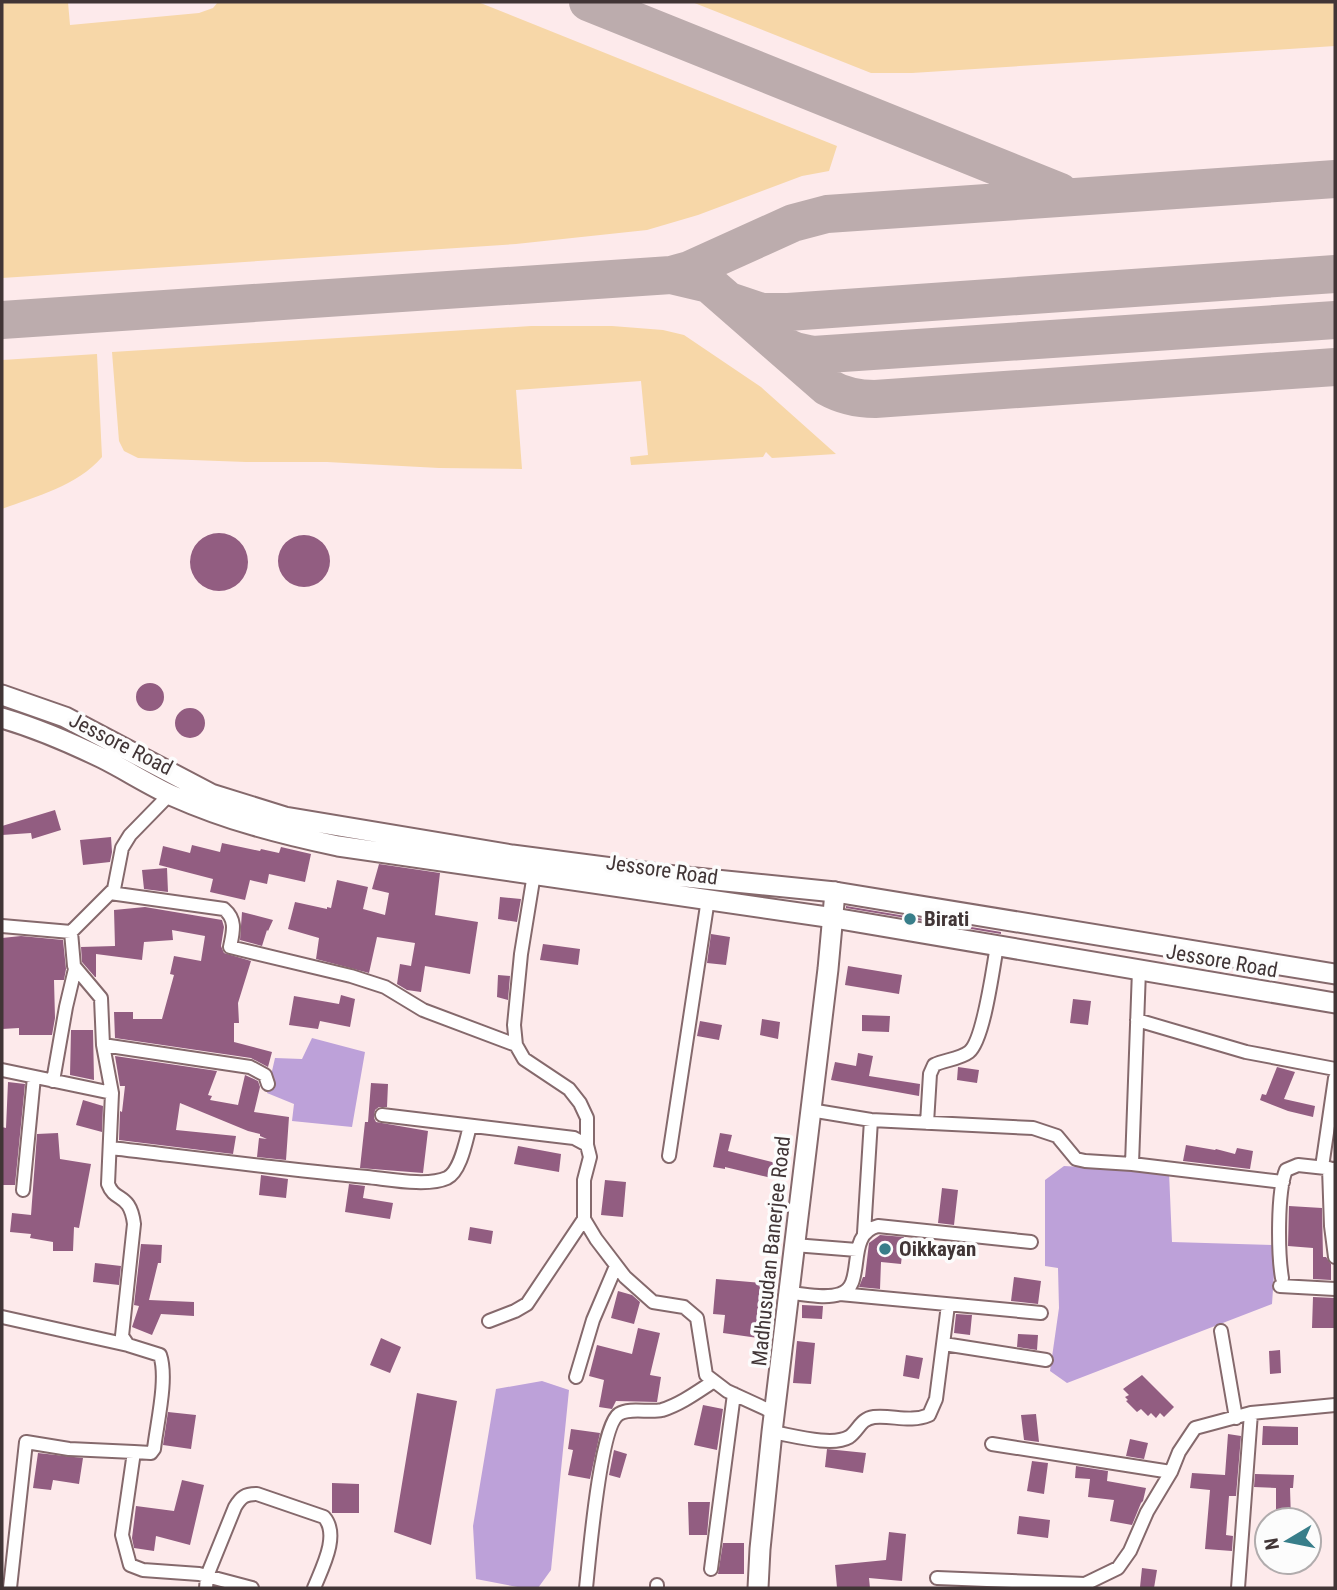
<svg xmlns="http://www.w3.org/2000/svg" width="1337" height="1590" viewBox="0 0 1337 1590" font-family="'Roboto Condensed',sans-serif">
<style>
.green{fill:#f7d7a8}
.water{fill:#bda1d9}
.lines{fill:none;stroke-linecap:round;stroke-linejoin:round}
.taxiway{stroke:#bcacad;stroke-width:38}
.building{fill:#925d81}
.minor-casing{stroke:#85696c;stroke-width:16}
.primary-casing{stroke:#85696c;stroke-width:23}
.trunk-casing{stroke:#85696c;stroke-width:23}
.minor{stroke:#fff;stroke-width:12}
.primary{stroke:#fff;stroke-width:19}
.trunk{stroke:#fff;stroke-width:19}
.poi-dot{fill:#387e8a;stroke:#fcfcfc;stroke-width:2.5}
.labels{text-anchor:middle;stroke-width:7;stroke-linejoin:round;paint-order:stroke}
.street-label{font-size:21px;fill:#413536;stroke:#fcfcfc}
.poi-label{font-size:21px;font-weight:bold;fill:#413536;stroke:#fcfcfc;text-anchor:start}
</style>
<rect width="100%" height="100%" fill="#fdeaeb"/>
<path class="green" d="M2,2H68L70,25L199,13L213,8L218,2H478L837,146L829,171L802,176L698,215L647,230L516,244L2,278Z
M692,2H1334L1335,46L912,73H871Z
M531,326H612L663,330L684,335L761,387L836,454L772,458L766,452L763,457L631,465L630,457L648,455L641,381L516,390L522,469L439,468L327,462H246L138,458L124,451L119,441L112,352Z
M97,354L102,457C77,486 37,496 2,509V360Z"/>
<path class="water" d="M312,1038L365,1052L352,1127L292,1121L294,1104L267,1093L275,1058L302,1059Z
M1064,1166L1169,1172L1172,1242L1276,1245L1272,1304L1067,1383L1050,1371L1059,1308L1058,1268L1045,1266V1180Z
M542,1381L569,1390L551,1570L538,1588H523L476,1579L473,1526L496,1389Z"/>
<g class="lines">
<path class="taxiway" d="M588,2L1060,192
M671,275L709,284L827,387C843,396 857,399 875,399L1335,367
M732,302L762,312H788L1335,274
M2,320L671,275L689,270L793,223L827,214L1335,179
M781,345L795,351L813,355L1335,320"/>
</g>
<path class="building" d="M190 562a29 29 0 1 1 58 0a29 29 0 1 1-58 0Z
M278 561a26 26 0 1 1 52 0a26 26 0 1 1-52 0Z
M136 697a14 14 0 1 1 28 0a14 14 0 1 1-28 0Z
M175 723a15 15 0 1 1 30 0a15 15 0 1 1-30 0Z
M55,810L61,830L32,839L31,833L2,835V826Z
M111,837L112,852L110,862L83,865L80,840Z
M222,843L260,851L261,849L279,853L281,847L311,854L305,882L269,874L267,884L250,880L245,900L210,892L213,879L159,865L163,846L190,853L192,845L220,852Z
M379,864L440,873L435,915L478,922L470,974L425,966L421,992L407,990L397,984L400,964L411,966L415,943L377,937L369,973L316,959L319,938L288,929L295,902L327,909V907L331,908L337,880L368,887L363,909L385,915L389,893L372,889Z
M167,868L168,892L144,889L142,870Z
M500,897L521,899L517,922L498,919Z
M846,906L1001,932V934L846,908Z
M145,907L222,920L224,927L221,946L224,953L251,961L238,1003L239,1023H234V1042L272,1052L268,1067L251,1058L115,1038L114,1012H133V1019H162L174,975L170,974L174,956L201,961L205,936L172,930L173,940L144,942L142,960L96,954V977H95L82,962L81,947L115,946L114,910Z
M242,912L273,920L268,931L267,930L262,946L240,940Z
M711,934L730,937L726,965L707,963Z
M21,936L63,940L66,969L64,980H54L55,1018L52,1035H19V1028L2,1029V938Z
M543,944L580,949L578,965L540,960Z
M848,966L902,975L899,994L845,985Z
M498,975L510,976L508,1000L497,997Z
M341,995L355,999L350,1027L320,1021L318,1029L289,1025L294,996L339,1004Z
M1073,999L1091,1001L1088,1025L1070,1023Z
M862,1015L890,1016L889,1032L862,1031Z
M762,1019L780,1022L778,1039L760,1035Z
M700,1021L722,1025L719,1040L697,1036Z
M71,1030H93L94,1080L70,1075Z
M858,1053L873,1056L869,1076L920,1084L919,1096L831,1080L835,1062L856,1066Z
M115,1056L217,1071L208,1095L212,1096L210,1100L238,1105L245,1075L258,1081L260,1087L254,1112L289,1117L286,1160L257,1157L259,1138L267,1139L260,1136V1134L248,1131L180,1103L176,1130L236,1136L233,1154L119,1140L120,1111L122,1112L125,1086H120Z
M958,1067L979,1070L977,1083L957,1080Z
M1277,1067L1295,1072L1284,1099L1315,1106L1313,1117L1288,1111L1260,1100L1262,1094L1266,1095Z
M8,1082L25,1084L15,1185H2V1127L6,1128Z
M371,1083L388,1084L387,1107H379L375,1110L374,1118L376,1122L428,1131L423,1173L360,1168L365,1122H368Z
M83,1100L103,1106L102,1132L76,1125Z
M58,1133L60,1159L91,1164L79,1228L74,1227L73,1251H53V1242L30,1238L31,1234L10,1232L12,1213L31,1215L37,1134Z
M720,1133L732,1135L728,1151L780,1164L776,1179L725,1167V1169L713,1167Z
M1186,1145L1215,1150L1216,1149L1235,1154L1237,1148L1253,1151L1250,1169L1183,1161Z
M518,1146L561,1154L559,1172L514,1164Z
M261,1175L288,1179L286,1198L259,1195Z
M605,1180L626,1182L623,1217L601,1215Z
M349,1184L365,1186L363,1198L393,1203L390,1219L345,1212Z
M942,1188L958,1190L954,1225L938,1223Z
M1289,1206L1322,1208L1323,1257H1326L1331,1264V1280L1313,1279V1248L1288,1246Z
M470,1227L493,1231L491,1244L468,1240Z
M880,1235L904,1237L901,1264L881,1262L880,1289L859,1287L863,1277H865L869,1243Z
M141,1244L162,1245L161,1263H158L149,1300L194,1302V1316L161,1314L152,1335L132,1327L139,1306L134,1305Z
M95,1263L121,1266L119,1285L93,1282Z
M1014,1277L1041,1281L1038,1304L1011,1301Z
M716,1279L762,1283L758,1338L723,1333L725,1315L713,1314Z
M618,1291L632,1295L640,1302L634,1324L611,1318Z
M1313,1297L1335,1298V1328H1312Z
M802,1305L823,1306L822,1319L802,1318Z
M956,1314L972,1315L970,1335L954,1333Z
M638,1328L660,1333L650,1375L661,1377L657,1402L616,1401L612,1409L599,1407L604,1380L589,1376L597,1345L632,1354Z
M1018,1334L1038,1335L1037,1350L1017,1347Z
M381,1338L401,1347L390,1373L370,1365Z
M797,1341L815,1343L811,1384L793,1383Z
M1280,1350L1281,1373L1270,1374L1269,1351Z
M906,1355L923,1358L919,1379L903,1376Z
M1142,1375L1174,1407L1164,1417L1160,1413L1156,1418L1151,1413L1148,1416L1141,1409L1137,1412L1126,1401L1128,1400L1125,1397L1129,1395L1123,1389Z
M417,1393L457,1401L431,1545L394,1532Z
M703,1405L723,1409L717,1450L694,1445Z
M168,1412L196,1415L191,1449L163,1445Z
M1036,1414L1039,1442L1024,1440L1021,1415Z
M1263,1426L1298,1427V1445H1262Z
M571,1429L600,1433L590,1479L568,1475L573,1450L568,1449Z
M1228,1434L1241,1436L1236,1496H1229L1226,1535L1233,1536L1232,1551L1205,1549L1210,1490L1190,1488L1192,1473L1225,1475Z
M1130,1439L1148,1443L1144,1459L1126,1456Z
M827,1449L866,1453L863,1473L825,1467Z
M614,1450L627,1454L620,1478L609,1475Z
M38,1453L83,1458L79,1484L53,1480L51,1490L33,1488Z
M1032,1461L1048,1463L1044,1494L1027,1491Z
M1076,1466L1108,1471L1107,1481L1146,1488L1143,1501L1141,1503L1132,1525L1110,1521L1114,1500L1088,1497L1090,1479L1075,1478Z
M1255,1474L1294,1475L1293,1488H1290L1291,1520H1276V1488L1254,1487Z
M182,1480L204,1485L190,1545L156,1536L154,1551L134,1548L132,1538L136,1506L174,1511Z
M332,1483L359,1484V1513H332Z
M688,1502H710L707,1535H689Z
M1019,1516L1050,1520L1048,1538L1017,1534Z
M889,1532L906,1534L902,1581L869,1578L870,1588H837L835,1565L886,1560Z
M723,1543H744V1574H718Z
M1142,1568L1157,1570L1154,1588L1140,1587Z"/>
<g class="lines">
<g class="minor-casing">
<path id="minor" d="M534,874L521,954L514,1025L516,1045L524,1059L569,1089L580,1103L587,1118V1145L590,1157L584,1180V1219L596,1239L625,1277L653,1302L684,1307L697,1318L706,1375L727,1391L775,1413
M110,893L224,909C237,920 233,932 230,947L351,976L385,987L423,1010L516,1045
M2,926L71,932L114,889L122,848L130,835L170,794
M71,932L74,966L101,998L103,1045L112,1093L108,1184C115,1203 130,1192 134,1224L122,1336L128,1345L160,1355C168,1378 157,1423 154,1449L151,1453L134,1452
M1137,1020L1246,1052L1335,1069
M103,1045L250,1067L265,1075L268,1084
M2,1070L112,1093
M53,1081L66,1007L75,969
M810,1110L871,1120L1033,1128L1057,1136L1076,1159L1085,1161L1132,1164L1283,1182
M382,1115L574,1138L587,1145
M927,1123L930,1074L934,1065C944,1060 960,1059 969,1052C984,1040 993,967 997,946
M111,1148C196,1158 281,1169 367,1177C388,1179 427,1187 447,1178C461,1171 466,1140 470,1126
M669,1156L708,899
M1132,1164L1139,970
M1322,1167L1335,1078
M1329,1168L1331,1226L1335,1257
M23,1190L34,1077
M864,1233L871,1120
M794,1245L857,1250
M1282,1278C1278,1254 1277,1192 1286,1170L1298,1165L1335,1169
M1280,1286L1335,1289
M790,1293C805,1294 825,1299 840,1294C867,1286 844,1234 878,1226L1031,1242
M840,1294L1041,1313
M2,1317L128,1345
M489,1321L515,1311L527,1304L584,1219
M1221,1331L1236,1418
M944,1344L1046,1360
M576,1377L593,1320L616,1266
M772,1432C791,1435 832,1447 849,1437C859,1430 860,1419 874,1417C893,1415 910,1423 929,1415L936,1399L948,1305
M992,1444L1171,1472
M711,1569L734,1394
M937,1578L1085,1584
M657,1585V1588
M10,1588L26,1442L69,1449L134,1452L122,1535L130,1565L143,1570L199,1574L252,1588
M206,1588L207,1576L235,1507C241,1497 245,1494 257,1494L324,1517C340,1535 322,1568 314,1588
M586,1588C589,1560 600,1426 619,1414C630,1407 649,1413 662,1410C681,1404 697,1392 714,1381
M1083,1588L1085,1584L1118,1568L1130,1551L1147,1512L1171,1472L1179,1452L1195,1428L1251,1413L1335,1405
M1238,1588L1251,1413"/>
</g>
<g class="primary-casing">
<path id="primary" d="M758,1588L760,1549L772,1432L828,969L835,892"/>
</g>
<g class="trunk-casing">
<path id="trunk" d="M2,695L65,717L211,794L285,817L512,855L666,875L835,892L1335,974
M2,718C36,728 69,742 102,758C126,770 149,785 173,796C227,820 281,834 338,846L834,918L1335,1003"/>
</g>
<use href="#minor" class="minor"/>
<use href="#primary" class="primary"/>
<use href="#trunk" class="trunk"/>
</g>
<g class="poi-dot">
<circle cx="910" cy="919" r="7"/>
<circle cx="885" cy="1249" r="7"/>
</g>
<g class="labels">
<g class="street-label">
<text transform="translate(121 744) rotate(27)" y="7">Jessore Road</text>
<text transform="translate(662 870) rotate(8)" y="7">Jessore Road</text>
<text transform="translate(1222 961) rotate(10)" y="7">Jessore Road</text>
<text transform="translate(771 1251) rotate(-84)" y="7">Madhusudan Banerjee Road</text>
</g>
<g class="poi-label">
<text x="924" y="926">Birati</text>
<text x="899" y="1256">Oikkayan</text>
</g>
</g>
<rect width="1337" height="1590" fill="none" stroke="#413536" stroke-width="7"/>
<g transform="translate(1288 1541) rotate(260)"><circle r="33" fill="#fcfcfc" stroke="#b1acad" stroke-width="2"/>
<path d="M0-5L12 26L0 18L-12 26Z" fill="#387e8a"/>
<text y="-10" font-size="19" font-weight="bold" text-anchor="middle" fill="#413536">N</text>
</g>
</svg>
